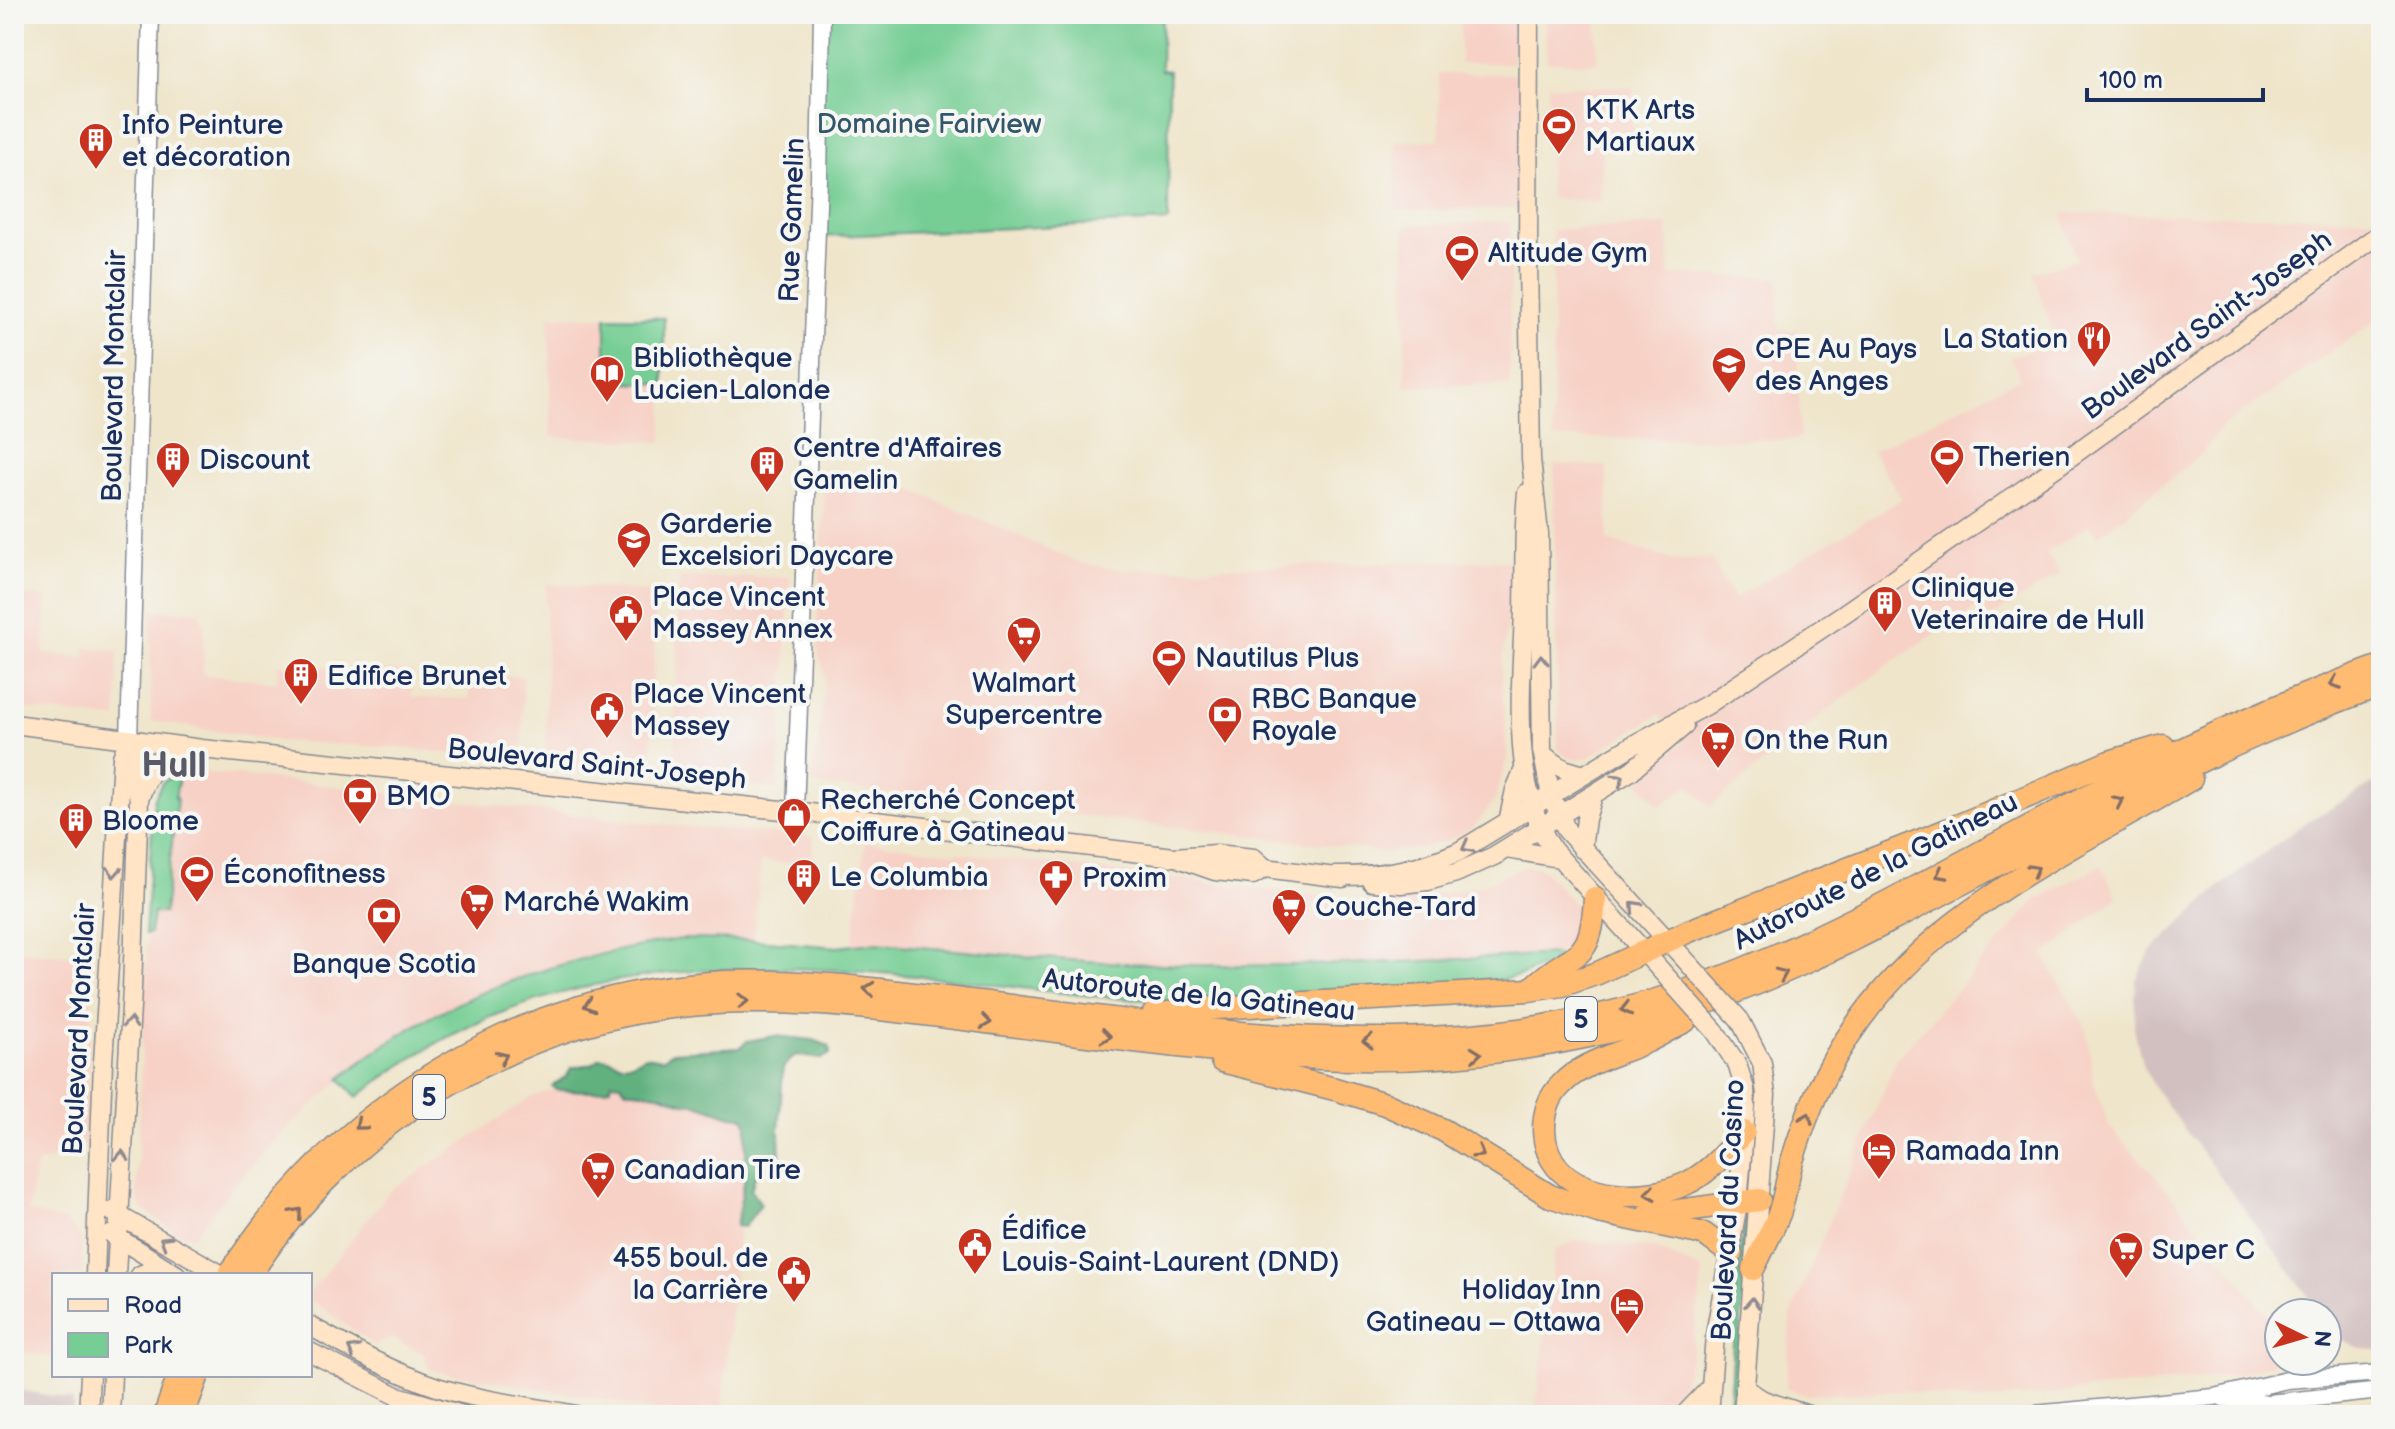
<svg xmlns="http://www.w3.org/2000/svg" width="2395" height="1429" viewBox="0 0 2395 1429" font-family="'Balsamiq Sans',sans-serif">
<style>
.built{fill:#f7d1c6}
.industrial{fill:#d2bfbf}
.green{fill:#76ce94;stroke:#487e79;stroke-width:2}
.forest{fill:#60b17e;stroke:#3e706e;stroke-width:2}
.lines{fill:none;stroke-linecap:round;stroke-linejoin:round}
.tertiary-casing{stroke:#858a94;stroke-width:19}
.secondary-casing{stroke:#858a94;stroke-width:21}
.motorway-casing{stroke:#858a94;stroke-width:25}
.tertiary{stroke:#fff;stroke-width:16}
.secondary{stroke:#ffe4c6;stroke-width:18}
.motorway{stroke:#ffbb71;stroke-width:22}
.secondary-bridge-casing{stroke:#858a94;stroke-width:21;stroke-linecap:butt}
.secondary-bridge{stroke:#ffe4c6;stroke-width:18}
.oneway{stroke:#8d8a92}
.oneway2{stroke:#826e67}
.labels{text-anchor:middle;stroke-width:8;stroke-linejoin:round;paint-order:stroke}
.shield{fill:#f6f6f2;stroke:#5d6b8a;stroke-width:2}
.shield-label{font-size:26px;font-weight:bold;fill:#1b2f5e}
.poi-label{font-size:28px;fill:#1b2f5e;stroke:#f6f6f2;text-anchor:start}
.park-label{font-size:28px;fill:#32576c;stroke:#f6f6f2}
.street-label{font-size:28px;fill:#1b2f5e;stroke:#f6f6f2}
.district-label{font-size:36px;font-weight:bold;fill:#5a5968;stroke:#f6f6f2}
</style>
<rect width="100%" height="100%" fill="#f6f6f2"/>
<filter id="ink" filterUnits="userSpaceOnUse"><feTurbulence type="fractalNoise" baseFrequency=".0125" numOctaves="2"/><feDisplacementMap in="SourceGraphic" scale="16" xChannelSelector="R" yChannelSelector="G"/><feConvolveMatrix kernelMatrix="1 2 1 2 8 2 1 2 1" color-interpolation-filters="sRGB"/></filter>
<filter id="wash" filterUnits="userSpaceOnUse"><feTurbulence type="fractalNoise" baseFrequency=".006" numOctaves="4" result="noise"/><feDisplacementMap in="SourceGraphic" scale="32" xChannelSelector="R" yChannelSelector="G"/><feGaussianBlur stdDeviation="1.8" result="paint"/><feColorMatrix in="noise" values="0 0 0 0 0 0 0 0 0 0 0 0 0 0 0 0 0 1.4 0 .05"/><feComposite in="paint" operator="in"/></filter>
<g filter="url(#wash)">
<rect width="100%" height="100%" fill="#efe5ca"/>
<path class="built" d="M1460,14H1513V63H1460Z
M1545,14H1597V63L1547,62Z
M1439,74H1529V208L1396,211L1395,141L1439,140Z
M1548,86L1633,87V150H1602L1601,201L1550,198Z
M2062,213L2375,218L2381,214V317L2223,426L2200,455L2098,536L2089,525L2046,553L2060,574L1989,618L1981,604L1888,665L1826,711L1710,807L1689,785L1659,806L1638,780L1684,742L1660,714L1589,757L1577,760L1567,757L1558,748L1554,464L1607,466L1608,540L1673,560L1711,559L1733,599L1902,499L1872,451L2020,378L2010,357L2056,341L2033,273L2077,260Z
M1510,221V384L1405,387V226Z
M1668,225L1669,275L1778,278L1779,331L1797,330L1800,436L1795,440L1553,438V230Z
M549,316L606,317V365L619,366L620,383L664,384L662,442L551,437Z
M852,471L881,476L1081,563L1122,570L1503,560L1509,562L1511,594L1501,669L1507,758L1496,798L1474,827L1452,839L1422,848L1386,852L812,784L813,763L818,750L825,676L816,642L826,472Z
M740,576L790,577L778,789L674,779L679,577L739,578Z
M546,584L656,592L651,776L546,767Z
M14,595L47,597L43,654L85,658L86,648L118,651L117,719L14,708Z
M151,611L200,612L204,626L203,675L277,682L278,664L412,672V697L469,699L470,673L523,677L522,760L389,747L279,741L151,721Z
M180,771L239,775L643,823L814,837L811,865L761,861L753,940L682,939L631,946L576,959L512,980L454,1005L392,1040L359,1063L273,1142L231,1189L193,1237L176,1233L141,1207L136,1194L151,846L161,792Z
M865,842L1369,902L1402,901L1477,887L1523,867H1537L1545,871L1582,913L1584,924L1579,936L1567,952L1410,963L1212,965L1103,962L873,943L852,947Z
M2102,865L2117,898L2043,955L2086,1029L2094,1083L2109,1126L2162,1184L2279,1330L2280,1361L2232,1376L1975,1401L1903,1391L1808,1395L1786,1388L1790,1318L1897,1058L2037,899Z
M14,951L93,957L85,1147L36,1165L28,1212L65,1221L82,1238L81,1275H54V1358L14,1350Z
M757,1045L721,1415H669L600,1399L430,1370L423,1353L392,1338L374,1345L310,1299V1292L389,1192L532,1097L597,1073Z
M1576,1240L1656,1249L1703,1270L1691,1356L1683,1382L1657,1408L1616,1415H1535L1555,1251Z"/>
<path class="industrial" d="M2381,779V1350L2360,1348L2339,1338L2327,1321V1313H2321L2158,1093L2142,1064L2134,1027L2136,980L2150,952L2221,886L2302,825Z
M14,1389L73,1400L72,1415H14Z"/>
<path class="green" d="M822,14H1162L1161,70L1169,71L1168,221L816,237Z
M606,317L664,318V384L620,383L619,366L606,365Z
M180,771L175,798H177L164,913H153L150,933L145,934L154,800L162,783Z
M682,939L753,940L837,947L873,943C950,949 1027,958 1104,962C1253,970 1404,963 1553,954L1562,957L1523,975L1486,983C1418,987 1350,991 1281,996C1235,998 1189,1003 1142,1000C1080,997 1018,987 956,980C788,962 613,955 458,1032C422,1049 389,1073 357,1097L340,1079C435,997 560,957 682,939Z
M1745,1219H1747L1736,1400L1733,1407H1729L1739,1255Z"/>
<path class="forest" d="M775,1036L813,1040L829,1046L830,1054L821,1059L795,1055L783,1068L779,1130L780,1167C771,1172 763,1170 755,1176L751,1190L761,1204L744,1227L736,1226L745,1178L747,1124L744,1117L731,1116L697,1104L684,1103L659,1094L626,1090L620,1083L612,1082L609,1088L596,1091L556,1090L552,1086L567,1076L571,1068L592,1064L600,1058L609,1059L622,1064L632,1063L646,1056L662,1059L673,1052L740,1048L747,1041Z"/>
</g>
<g filter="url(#ink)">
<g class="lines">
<g class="tertiary-casing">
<path id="tertiary" d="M129,739L151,14
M795,812L819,178L822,14
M2223,1398L2268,1403L2381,1391
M2024,1415L2214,1397L2287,1380L2381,1373"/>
</g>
<g class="secondary-casing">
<path id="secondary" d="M1529,14L1528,258L1531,459L1539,534L1542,750L1551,796L1567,831L1690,965
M1527,493C1523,533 1525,571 1524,610C1522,686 1509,784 1553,850L1665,975
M14,724L202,749L810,813L1174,857L1216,854L1254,858L1265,868
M1543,755L1564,769L1584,775
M140,797C149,769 161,756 190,751
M1508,822L1515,790L1524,769
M1506,849L1560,858
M1582,849L1586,819L1593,796
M1181,859L1215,871L1253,875L1265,868L1343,878
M1334,876C1377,877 1419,869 1458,852L1633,745L1707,705L1842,615L2059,465L2381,233
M1372,882L1401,884L1428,881L1456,873L1494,856L1631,771L1684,726
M1740,1020L1762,1063L1766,1095L1743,1415
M111,1211L222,1275
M112,1234L177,1275
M95,1275L103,1062L122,757L129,739
M116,1275L132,989L139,800L130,742
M140,1275L162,1266
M310,1326C351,1349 392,1372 437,1387C482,1401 530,1406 576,1415
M310,1352L397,1396L462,1415
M1745,1389L1763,1400L1808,1415
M88,1415L90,1375
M110,1415L112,1375
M1684,1415L1709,1389
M1709,1415L1715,1335L1738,1203L1746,1108L1745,1089L1737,1064L1715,1031"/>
</g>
<g class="motorway-casing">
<path id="motorway" d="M1532,988C1573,947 1591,969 1595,898
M1153,1015L1200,1009L1529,990L1563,985L1598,973L1689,931L1950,829L2109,762L2163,746
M1685,1021C1673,1027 1660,1035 1648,1041C1620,1054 1582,1062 1561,1085C1549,1097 1544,1113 1544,1130C1546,1198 1637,1206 1685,1184C1710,1173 1726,1151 1744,1132
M1222,1061L1335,1089L1385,1104L1443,1130L1550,1196L1598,1212L1704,1234L1731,1254
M1648,1215L1759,1200
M1753,1269C1762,1251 1771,1233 1779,1214C1785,1197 1787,1178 1792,1161C1801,1132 1811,1103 1825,1076C1905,921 2049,863 2191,779
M229,1275C337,1105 523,991 725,982C807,979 889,991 971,1001C1182,1027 1389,1064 1601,1015C1747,981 1877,908 2008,838C2129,773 2252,712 2381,666
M250,1275C300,1197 369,1131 449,1084C620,984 766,994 955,1018C1070,1032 1185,1050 1300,1057C1405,1064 1509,1055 1611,1031C1744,1000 1863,936 1983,872C2113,803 2242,735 2381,685
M165,1415L179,1375
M183,1415L198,1375"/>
</g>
<use href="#tertiary" class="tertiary"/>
<use href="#secondary" class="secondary"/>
<use href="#motorway" class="motorway"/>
<g class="secondary-bridge-casing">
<path id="secondary-bridge" d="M1690,965L1740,1020
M1665,975L1715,1031"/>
</g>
<use href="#secondary-bridge" class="secondary-bridge"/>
</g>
<defs><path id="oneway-chevron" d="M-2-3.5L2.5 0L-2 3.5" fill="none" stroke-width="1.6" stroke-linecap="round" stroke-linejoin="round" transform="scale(2)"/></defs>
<g class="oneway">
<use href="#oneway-chevron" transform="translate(1541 660) rotate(-91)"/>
<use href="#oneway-chevron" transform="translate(1619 779) rotate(-33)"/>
<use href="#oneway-chevron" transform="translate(1467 847) rotate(152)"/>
<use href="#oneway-chevron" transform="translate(114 872) rotate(94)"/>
<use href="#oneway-chevron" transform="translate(1635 906) rotate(-133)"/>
<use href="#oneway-chevron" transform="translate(130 1023) rotate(-86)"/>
<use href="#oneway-chevron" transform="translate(122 1156) rotate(-87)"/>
<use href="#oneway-chevron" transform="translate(165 1241) rotate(-149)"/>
<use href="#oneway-chevron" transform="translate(1752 1303) rotate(-87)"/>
<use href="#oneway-chevron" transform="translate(353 1350) rotate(-151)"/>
</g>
<g class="oneway2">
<use href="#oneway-chevron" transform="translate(2335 683) rotate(159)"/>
<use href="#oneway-chevron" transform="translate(2118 801) rotate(-27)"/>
<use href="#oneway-chevron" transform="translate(2034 870) rotate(-30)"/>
<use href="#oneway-chevron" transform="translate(1941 874) rotate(152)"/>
<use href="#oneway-chevron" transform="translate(1782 974) rotate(-24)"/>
<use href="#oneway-chevron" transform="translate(869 989) rotate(-174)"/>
<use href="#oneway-chevron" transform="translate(743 1001) rotate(-1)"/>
<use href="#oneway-chevron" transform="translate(589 1005) rotate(164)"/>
<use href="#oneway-chevron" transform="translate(1626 1009) rotate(166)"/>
<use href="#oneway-chevron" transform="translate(986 1022) rotate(7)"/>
<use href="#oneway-chevron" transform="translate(1106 1036) rotate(7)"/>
<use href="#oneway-chevron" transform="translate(1368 1041) rotate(-180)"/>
<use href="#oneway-chevron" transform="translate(1476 1054) rotate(-6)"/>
<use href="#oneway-chevron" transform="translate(502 1057) rotate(-25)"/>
<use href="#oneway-chevron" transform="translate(1807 1118) rotate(-69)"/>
<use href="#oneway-chevron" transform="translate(360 1125) rotate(140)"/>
<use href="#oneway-chevron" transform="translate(1479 1153) rotate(32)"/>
<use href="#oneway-chevron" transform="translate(1650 1193) rotate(173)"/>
<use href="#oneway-chevron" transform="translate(297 1213) rotate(-49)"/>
</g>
</g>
<defs>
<g id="stadium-pin" transform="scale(1.8)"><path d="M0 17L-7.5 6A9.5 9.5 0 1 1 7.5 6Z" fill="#c8321e" stroke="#f6f6f2"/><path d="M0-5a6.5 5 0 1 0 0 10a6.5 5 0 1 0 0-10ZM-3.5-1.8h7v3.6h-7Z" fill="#fff"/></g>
<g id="building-pin" transform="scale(1.8)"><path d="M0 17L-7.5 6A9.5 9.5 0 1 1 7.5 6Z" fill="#c8321e" stroke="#f6f6f2"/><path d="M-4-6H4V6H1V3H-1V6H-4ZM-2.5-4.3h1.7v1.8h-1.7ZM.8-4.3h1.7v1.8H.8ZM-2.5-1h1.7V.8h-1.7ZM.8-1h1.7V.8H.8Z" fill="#fff"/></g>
<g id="restaurant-pin" transform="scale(1.8)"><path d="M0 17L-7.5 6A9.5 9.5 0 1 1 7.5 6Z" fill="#c8321e" stroke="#f6f6f2"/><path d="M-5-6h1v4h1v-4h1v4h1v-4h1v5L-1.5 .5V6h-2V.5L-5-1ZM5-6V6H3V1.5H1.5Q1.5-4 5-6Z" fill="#fff"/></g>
<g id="school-pin" transform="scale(1.8)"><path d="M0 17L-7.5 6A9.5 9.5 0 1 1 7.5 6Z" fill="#c8321e" stroke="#f6f6f2"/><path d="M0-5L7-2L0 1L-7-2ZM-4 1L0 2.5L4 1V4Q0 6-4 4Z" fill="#fff"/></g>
<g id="library-pin" transform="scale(1.8)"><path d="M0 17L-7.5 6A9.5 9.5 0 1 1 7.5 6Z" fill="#c8321e" stroke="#f6f6f2"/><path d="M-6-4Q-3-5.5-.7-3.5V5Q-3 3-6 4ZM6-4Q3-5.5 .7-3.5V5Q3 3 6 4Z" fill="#fff"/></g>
<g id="civic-pin" transform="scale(1.8)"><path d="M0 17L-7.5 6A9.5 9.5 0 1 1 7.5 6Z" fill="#c8321e" stroke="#f6f6f2"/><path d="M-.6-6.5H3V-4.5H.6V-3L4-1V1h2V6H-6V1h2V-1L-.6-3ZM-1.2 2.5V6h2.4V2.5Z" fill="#fff"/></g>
<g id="supermarket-pin" transform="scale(1.8)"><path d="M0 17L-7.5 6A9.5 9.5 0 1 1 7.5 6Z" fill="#c8321e" stroke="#f6f6f2"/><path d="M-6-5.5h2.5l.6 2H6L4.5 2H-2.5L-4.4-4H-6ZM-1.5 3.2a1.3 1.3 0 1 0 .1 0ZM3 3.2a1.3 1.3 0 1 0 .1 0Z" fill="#fff"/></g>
<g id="bank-pin" transform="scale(1.8)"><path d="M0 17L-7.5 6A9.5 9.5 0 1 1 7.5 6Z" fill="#c8321e" stroke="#f6f6f2"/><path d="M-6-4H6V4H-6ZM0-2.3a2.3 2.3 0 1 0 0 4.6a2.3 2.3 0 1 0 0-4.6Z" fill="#fff"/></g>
<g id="shop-pin" transform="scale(1.8)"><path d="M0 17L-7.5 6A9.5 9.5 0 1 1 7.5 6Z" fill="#c8321e" stroke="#f6f6f2"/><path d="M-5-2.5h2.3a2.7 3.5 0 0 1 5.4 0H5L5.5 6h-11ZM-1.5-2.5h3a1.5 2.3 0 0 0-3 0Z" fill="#fff"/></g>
<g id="pharmacy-pin" transform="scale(1.8)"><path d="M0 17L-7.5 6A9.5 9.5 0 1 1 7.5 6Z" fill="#c8321e" stroke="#f6f6f2"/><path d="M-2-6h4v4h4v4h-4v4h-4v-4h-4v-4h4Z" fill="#fff"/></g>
<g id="hotel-pin" transform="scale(1.8)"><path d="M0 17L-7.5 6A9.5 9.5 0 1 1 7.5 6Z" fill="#c8321e" stroke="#f6f6f2"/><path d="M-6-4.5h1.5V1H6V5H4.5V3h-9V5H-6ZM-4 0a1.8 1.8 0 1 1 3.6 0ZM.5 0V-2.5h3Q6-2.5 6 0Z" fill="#fff"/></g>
</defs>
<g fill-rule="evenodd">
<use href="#stadium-pin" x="1559" y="125"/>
<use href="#building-pin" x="96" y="140"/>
<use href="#stadium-pin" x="1462" y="252"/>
<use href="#restaurant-pin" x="2094" y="338"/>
<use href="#school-pin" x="1729" y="364"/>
<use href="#library-pin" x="607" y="373"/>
<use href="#stadium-pin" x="1947" y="456"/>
<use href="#building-pin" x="173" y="459"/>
<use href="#building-pin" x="767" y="463"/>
<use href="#school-pin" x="634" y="539"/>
<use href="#building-pin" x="1885" y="603"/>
<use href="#civic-pin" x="626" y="612"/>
<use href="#supermarket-pin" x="1024" y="634"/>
<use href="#stadium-pin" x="1169" y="657"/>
<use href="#building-pin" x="301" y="675"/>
<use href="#civic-pin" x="607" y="709"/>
<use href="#bank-pin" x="1225" y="714"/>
<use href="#supermarket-pin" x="1718" y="739"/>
<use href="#bank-pin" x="360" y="795"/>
<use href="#shop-pin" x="794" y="815"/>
<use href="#building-pin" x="76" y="820"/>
<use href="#stadium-pin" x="197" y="873"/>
<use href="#building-pin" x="804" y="876"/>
<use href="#pharmacy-pin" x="1056" y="877"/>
<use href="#supermarket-pin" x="477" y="901"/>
<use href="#supermarket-pin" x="1289" y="906"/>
<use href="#bank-pin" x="384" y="915"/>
<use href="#hotel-pin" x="1879" y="1150"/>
<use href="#supermarket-pin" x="598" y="1169"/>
<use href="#civic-pin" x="975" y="1245"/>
<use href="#supermarket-pin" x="2126" y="1249"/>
<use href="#civic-pin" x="794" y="1273"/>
<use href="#hotel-pin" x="1627" y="1305"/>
</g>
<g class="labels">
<g class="shield">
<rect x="1565" y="997" width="32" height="44" rx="6"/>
<rect x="413" y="1075" width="32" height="44" rx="6"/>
</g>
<g class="shield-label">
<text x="1581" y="1028">5</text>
<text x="429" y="1106">5</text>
</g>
<g class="poi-label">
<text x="1585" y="119">KTK Arts<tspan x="1585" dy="32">Martiaux</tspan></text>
<text x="122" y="134">Info Peinture<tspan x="122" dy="32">et décoration</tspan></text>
<text x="1488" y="262">Altitude Gym</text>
<text x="2068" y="348" text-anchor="end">La Station</text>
<text x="1755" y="358">CPE Au Pays<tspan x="1755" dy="32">des Anges</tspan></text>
<text x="633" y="367">Bibliothèque<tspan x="633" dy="32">Lucien-Lalonde</tspan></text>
<text x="793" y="457">Centre d'Affaires<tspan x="793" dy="32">Gamelin</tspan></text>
<text x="1973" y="466">Therien</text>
<text x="199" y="469">Discount</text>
<text x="660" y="533">Garderie<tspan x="660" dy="32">Excelsiori Daycare</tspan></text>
<text x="1911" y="597">Clinique<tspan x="1911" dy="32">Veterinaire de Hull</tspan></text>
<text x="652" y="606">Place Vincent<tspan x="652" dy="32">Massey Annex</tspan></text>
<text x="1195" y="667">Nautilus Plus</text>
<text x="327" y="685">Edifice Brunet</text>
<text x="1024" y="692" text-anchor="middle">Walmart<tspan x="1024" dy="32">Supercentre</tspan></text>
<text x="633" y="703">Place Vincent<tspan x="633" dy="32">Massey</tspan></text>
<text x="1251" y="708">RBC Banque<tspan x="1251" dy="32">Royale</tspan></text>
<text x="1744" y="749">On the Run</text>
<text x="386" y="805">BMO</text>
<text x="820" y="809">Recherché Concept<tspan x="820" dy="32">Coiffure à Gatineau</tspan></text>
<text x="102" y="830">Bloome</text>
<text x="223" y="883">Éconofitness</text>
<text x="830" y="886">Le Columbia</text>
<text x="1082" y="887">Proxim</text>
<text x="503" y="911">Marché Wakim</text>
<text x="1315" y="916">Couche-Tard</text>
<text x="384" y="973" text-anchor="middle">Banque Scotia</text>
<text x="1905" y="1160">Ramada Inn</text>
<text x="624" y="1179">Canadian Tire</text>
<text x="1001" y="1239">Édifice<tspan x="1001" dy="32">Louis-Saint-Laurent (DND)</tspan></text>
<text x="2152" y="1259">Super C</text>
<text x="768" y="1267" text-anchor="end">455 boul. de<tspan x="768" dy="32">la Carrière</tspan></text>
<text x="1601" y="1299" text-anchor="end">Holiday Inn<tspan x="1601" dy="32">Gatineau – Ottawa</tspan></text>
</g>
<g class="park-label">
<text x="929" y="133">Domaine Fairview</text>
</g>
<g class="street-label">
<text transform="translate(791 220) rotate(-88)" y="10">Rue Gamelin</text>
<text transform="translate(2206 324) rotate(-36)" y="10">Boulevard Saint-Joseph</text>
<text transform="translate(113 376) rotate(-89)" y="10">Boulevard Montclair</text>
<text transform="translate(597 763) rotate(6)" y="10">Boulevard Saint-Joseph</text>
<text transform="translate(1875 870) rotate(-27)" y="10">Autoroute de la Gatineau</text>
<text transform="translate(1199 994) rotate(6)" y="10">Autoroute de la Gatineau</text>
<text transform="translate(78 1029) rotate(-87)" y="10">Boulevard Montclair</text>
<text transform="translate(1727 1210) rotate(-87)" y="10">Boulevard du Casino</text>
</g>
<g class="district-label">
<text x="174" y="777">Hull</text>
</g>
</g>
<rect width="2395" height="1429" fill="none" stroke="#f6f6f2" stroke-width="48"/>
<rect x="52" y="1273" width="260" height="104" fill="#f6f6f2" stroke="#9ea6b7" stroke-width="2"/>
<rect x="68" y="1299" width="40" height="12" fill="#ffe4c6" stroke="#9ea6b7" stroke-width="2"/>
<text x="124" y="1313" font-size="24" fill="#1b2f5e">Road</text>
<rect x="68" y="1333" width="40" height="24" fill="#76ce94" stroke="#9ea6b7" stroke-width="2"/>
<text x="124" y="1353" font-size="24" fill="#1b2f5e">Park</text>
<g transform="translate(2303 1337) rotate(95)"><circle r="38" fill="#f6f6f2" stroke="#9ea6b7" stroke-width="2"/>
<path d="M0-6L14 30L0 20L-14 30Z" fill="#c8321e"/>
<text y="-12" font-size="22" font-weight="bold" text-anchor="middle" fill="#1b2f5e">N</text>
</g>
<path d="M2087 88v12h176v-12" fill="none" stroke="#1b2f5e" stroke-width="4"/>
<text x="2099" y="88" font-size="24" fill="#1b2f5e" stroke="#f6f6f2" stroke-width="6" paint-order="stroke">100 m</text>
</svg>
